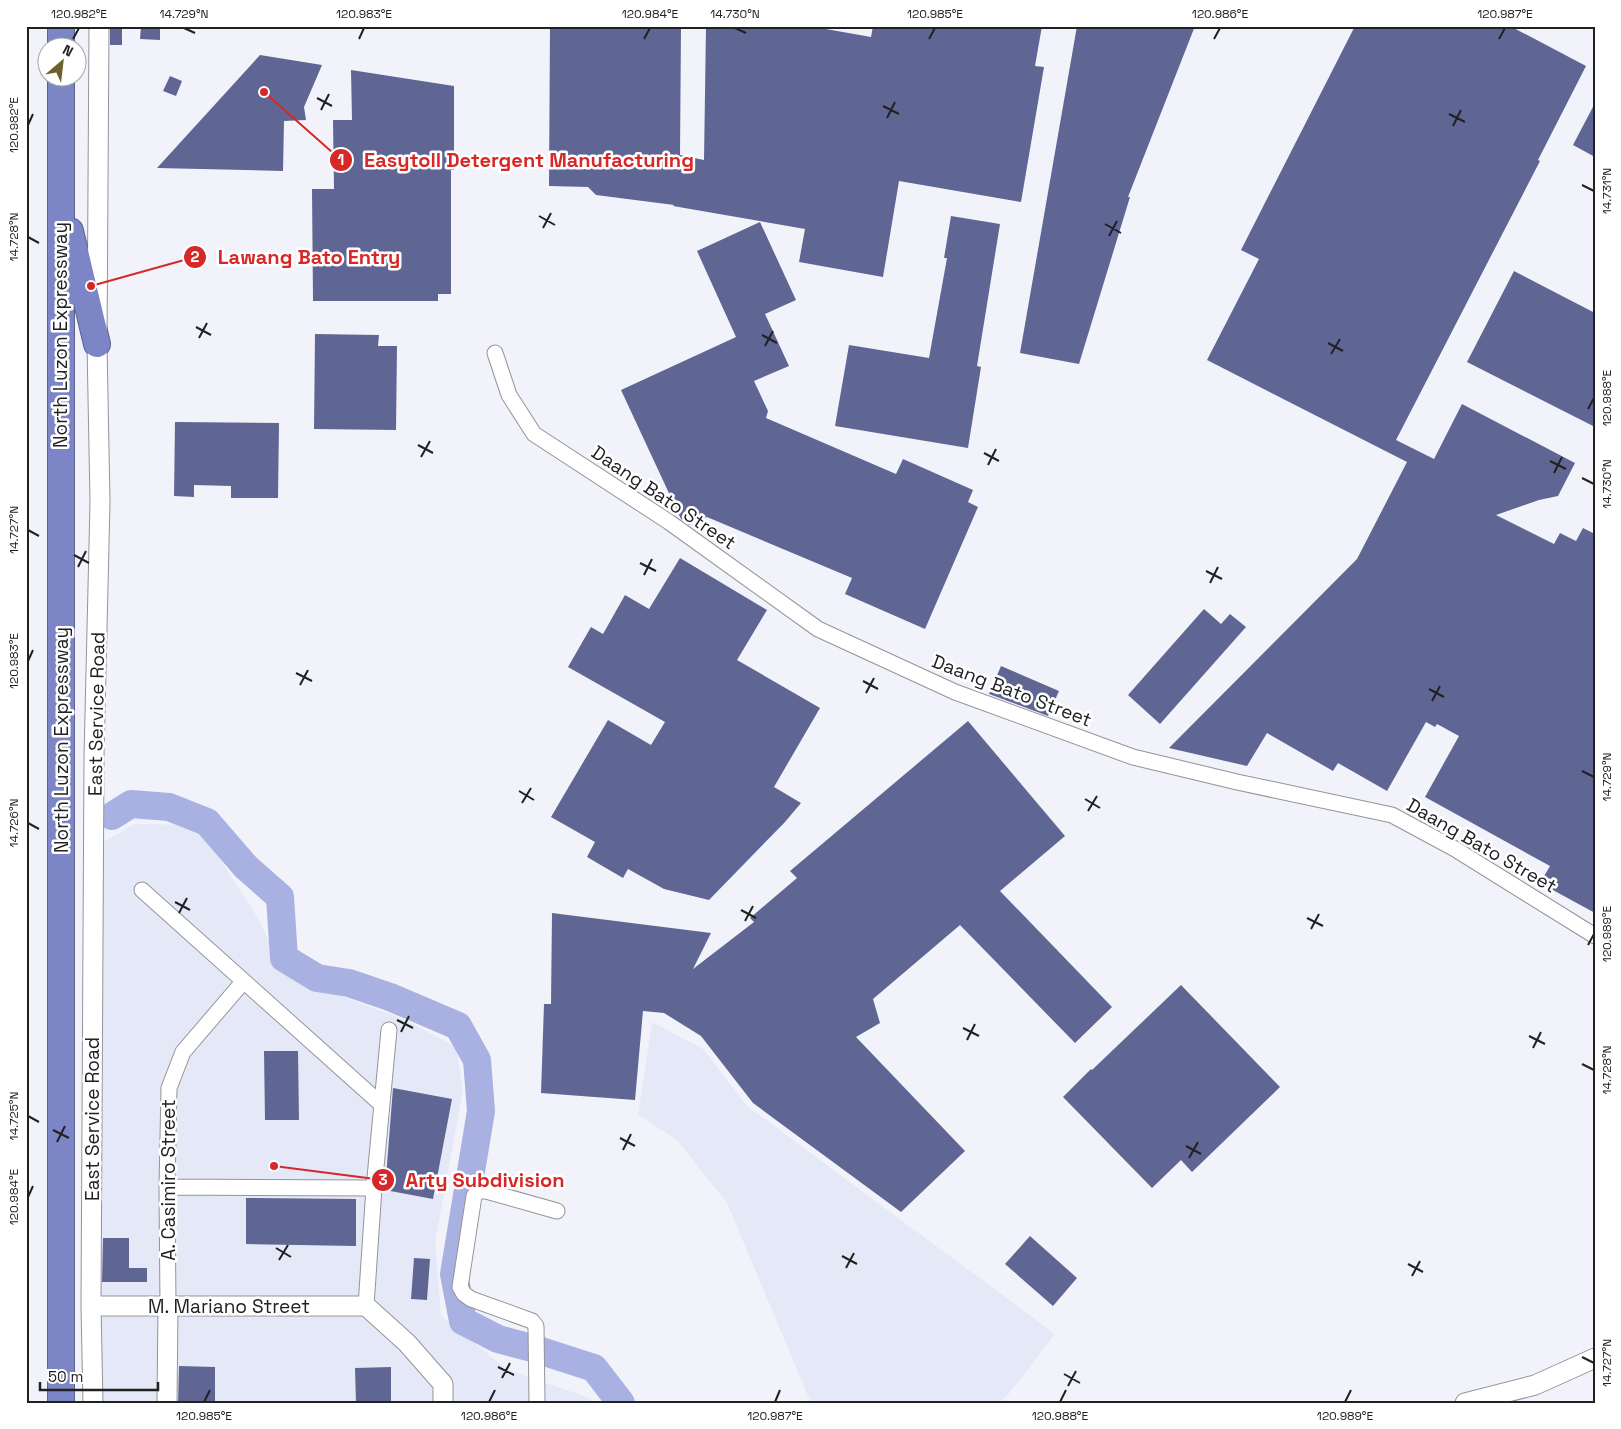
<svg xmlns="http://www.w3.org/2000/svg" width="1621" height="1429" viewBox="0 0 1621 1429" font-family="'Space Grotesk',sans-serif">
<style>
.built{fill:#e5e8f6}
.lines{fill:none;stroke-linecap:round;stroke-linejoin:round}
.river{stroke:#a9b1e3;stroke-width:28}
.building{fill:#606693}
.minor-casing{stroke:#93949a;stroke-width:17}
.tertiary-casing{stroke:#93949a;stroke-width:21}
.motorway-casing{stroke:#5c628c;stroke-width:28}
.minor{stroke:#fff;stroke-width:15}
.tertiary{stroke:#fff;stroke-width:19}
.motorway{stroke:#7c85c5;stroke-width:26}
.ticks{fill:none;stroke:#202123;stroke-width:2}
.labels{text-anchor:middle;stroke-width:5;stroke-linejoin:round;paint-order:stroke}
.street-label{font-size:19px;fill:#202123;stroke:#fff}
.leader{fill:none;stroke:#d62828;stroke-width:2}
.callout-dot{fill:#d62828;stroke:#fff;stroke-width:2}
.mark-label{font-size:15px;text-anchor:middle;font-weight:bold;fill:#fff}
.callout-label{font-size:20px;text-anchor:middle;font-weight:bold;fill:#d62828;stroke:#fff;stroke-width:5;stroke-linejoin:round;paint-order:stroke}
.neatline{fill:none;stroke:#202123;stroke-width:2}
.ticks-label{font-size:12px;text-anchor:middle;fill:#202123}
</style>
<rect width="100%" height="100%" fill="#f2f3fa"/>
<path class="built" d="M134,824L198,825L258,918L278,961L327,991L403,1019L456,1047L463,1090L435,1242L441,1316L508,1370L590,1398L591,1403H97L102,843Z
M652,1022L703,1049L747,1106L1055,1334L1007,1396L999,1403H811L727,1203L677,1140L638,1115Z"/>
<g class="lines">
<path class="river" d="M112,816L131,804L169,807L207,822L246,867L280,897L284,958L317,978L349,983L390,997L458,1026L477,1060L481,1111L454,1274L463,1321L498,1339L532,1348L594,1368L621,1403"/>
</g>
<path class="building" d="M141,26H160V40L140,39Z
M550,26H681L680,155L704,160L706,26H809L871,37L873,26H1042L1035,66L1044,67L1021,202L899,181L883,277L799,262L805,229L673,206L674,205L596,195L588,187L549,186Z
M1077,26H1195L1128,197H1130L1079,364L1020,353Z
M1355,26H1510L1586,66L1538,160L1540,161L1396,440L1434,459L1462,404L1575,463L1558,496L1539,500L1496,515L1554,544L1560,533L1576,541L1583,528L1595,534V913L1540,883L1550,866L1425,797L1459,736L1437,724L1435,727L1426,722L1387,791L1338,763L1333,771L1267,733L1247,766L1169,748L1357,559L1407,462L1207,360L1259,259L1241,250Z
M110,29H122V45H110Z
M260,55L322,65L304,107L306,120L284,121L283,171L157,168Z
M351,70L454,86V170H451V294H438V301H313L312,189H334L333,120H352Z
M170,76L182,81L176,96L163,91Z
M1595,103V157L1573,145Z
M951,216L1000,224L977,366L981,367L968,448L835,426L849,345L929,358L947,258H944Z
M760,222L796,300L765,314L789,366L754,381L768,411L766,418L896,474L903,459L973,490L968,502L978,507L925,629L845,594L852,578L707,517L689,525L681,519L621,390L736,337L697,251Z
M1514,271L1595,313V427L1467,362Z
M315,334L379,335L378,346H397L396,430L314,429Z
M175,422L279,423L278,498H231V486L194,485V497L174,496Z
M680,558L767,610L737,660L820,708L774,787L801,803L785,822L709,900L664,889L628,869L623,878L587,857L595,842L551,817L608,720L651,745L665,722L568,667L591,627L603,634L625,595L649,609Z
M1204,609L1221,624L1230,614L1246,627L1160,724L1128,695Z
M1001,666L1059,691L1048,716L989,694Z
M968,721L1065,836L1000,891L1112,1007L1075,1043L960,925L873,999L880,1023L856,1037L965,1151L901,1212L753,1103L701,1036L664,1013L643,1011L635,1100L541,1093L544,1004H551L552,913L711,933L693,969L754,922L750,918L797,878L790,871Z
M1181,985L1280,1087L1192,1172L1181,1160L1152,1188L1063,1097L1091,1069L1092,1070Z
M264,1051H298L299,1120H265Z
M393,1088L452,1099L433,1199L385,1190Z
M246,1198L356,1199V1246L246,1244Z
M1030,1236L1077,1278L1053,1306L1005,1264Z
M103,1238H129V1268H147V1282H102Z
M414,1258L430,1259L427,1300L411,1299Z
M179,1366L215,1367V1403H178Z
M391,1367V1403H356L355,1368Z"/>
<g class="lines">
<g class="minor-casing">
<path id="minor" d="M495,353L509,395L534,434L669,522L818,629L955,692L1133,757L1237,782L1392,815L1455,849L1595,936
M142,890L382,1105
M167,1187L374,1188
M168,1306L167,1187L169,1088L183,1052L243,982
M366,1306L374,1188L389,1030
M537,1403L536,1326L532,1321L471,1299L464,1294L460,1287L474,1196L478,1191H486L557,1211"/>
</g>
<g class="tertiary-casing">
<path id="tertiary" d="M91,1306H366L407,1343L443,1384V1403
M93,1403L91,1306L94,757L100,502L97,344L99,26
M167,1403L168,1306
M1465,1403L1535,1385L1595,1358"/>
</g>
<g class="motorway-casing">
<path id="motorway" d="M61,48V26
M61,78V1403
M70,231L97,344"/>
</g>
<use href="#minor" class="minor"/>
<use href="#tertiary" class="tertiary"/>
<use href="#motorway" class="motorway"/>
</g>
<path class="ticks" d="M184,28L195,33M735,28L746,33M73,39L79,28M359,39L364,28M644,39L650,28M929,39L935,28M1214,39L1220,28M1499,39L1505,28M317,98L332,106M883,106L899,114M321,110L329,94M1449,114L1465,122M887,118L895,102M28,125L33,114M1453,126L1461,110M1582,185L1594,191M539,216L555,225M1105,224L1121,233M543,228L551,213M1109,236L1117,221M28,237L39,243M196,327L211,335M762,335L777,343M199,338L207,323M1328,343L1343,351M765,346L773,331M1331,354L1340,339M1588,409L1594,398M418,445L433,453M984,453L999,461M421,457L430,441M1550,461L1566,469M988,465L996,449M1554,473L1562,457M1582,478L1594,484M28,530L39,536M74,555L89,563M640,563L656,571M78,567L86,551M1206,571L1222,579M644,575L652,559M1210,583L1218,567M28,661L33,650M296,673L312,681M863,681L878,689M300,685L308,670M1429,689L1444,697M866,693L874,678M1432,701L1440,686M1582,771L1594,777M519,791L534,800M1085,799L1100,808M522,803L531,788M1088,811L1097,796M28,823L39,829M175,902L190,910M741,910L756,918M179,913L187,898M1307,918L1323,926M745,921L753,906M1311,929L1319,914M1588,945L1594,934M397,1020L413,1028M963,1028L979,1036M401,1032L409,1016M1529,1036L1545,1044M967,1040L975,1024M1533,1048L1541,1032M1582,1064L1594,1070M28,1116L39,1122M53,1130L69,1138M620,1138L635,1146M57,1142L65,1126M1186,1146L1201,1154M623,1150L631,1134M1189,1158L1198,1142M28,1197L33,1186M276,1248L291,1257M842,1256L857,1264M279,1260L288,1245M1408,1264L1423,1272M846,1268L854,1253M1412,1276L1420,1261M1582,1357L1594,1363M498,1367L514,1375M1064,1374L1080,1383M502,1378L510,1363M1068,1386L1076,1371M204,1402L210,1390M489,1402L495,1390M775,1402L780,1390M1060,1402L1066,1390M1345,1402L1351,1390"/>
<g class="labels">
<g class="street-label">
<text transform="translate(60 335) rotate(-90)" y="7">North Luzon Expressway</text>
<text transform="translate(664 497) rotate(34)" y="7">Daang Bato Street</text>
<text transform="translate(1012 690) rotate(21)" y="7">Daang Bato Street</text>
<text transform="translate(96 714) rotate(-89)" y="7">East Service Road</text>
<text transform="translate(61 740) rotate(-90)" y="7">North Luzon Expressway</text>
<text transform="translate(1482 845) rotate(30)" y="7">Daang Bato Street</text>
<text transform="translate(92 1119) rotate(-90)" y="7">East Service Road</text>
<text transform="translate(168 1180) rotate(-90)" y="7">A. Casimiro Street</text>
<text x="229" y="1313">M. Mariano Street</text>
</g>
</g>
<path class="leader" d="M264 92L341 160M91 286L195 257M274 1166L383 1180"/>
<g class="callout-dot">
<circle cx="264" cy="92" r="5"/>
<circle cx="91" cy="286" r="5"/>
<circle cx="274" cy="1166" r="5"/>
<circle cx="341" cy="160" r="12"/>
<circle cx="195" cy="257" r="12"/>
<circle cx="383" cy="1180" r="12"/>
</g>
<g class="mark-label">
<text x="341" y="165">1</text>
<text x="195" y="262">2</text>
<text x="383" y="1185">3</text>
</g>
<g class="callout-label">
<text x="529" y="167">Easytoll Detergent Manufacturing</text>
<text x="309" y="264">Lawang Bato Entry</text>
<text x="485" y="1187">Arty Subdivision</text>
</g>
<rect width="1621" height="1429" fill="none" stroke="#ffffff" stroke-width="55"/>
<g transform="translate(62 62) rotate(28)"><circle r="24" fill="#ffffff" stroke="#a6a6a7"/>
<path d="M0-4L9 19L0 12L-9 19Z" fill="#6c612e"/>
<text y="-8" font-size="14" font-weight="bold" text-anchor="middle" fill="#202123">N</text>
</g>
<path d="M40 1382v8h118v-8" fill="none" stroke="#202123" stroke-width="2.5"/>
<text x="48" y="1382" font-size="15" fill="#202123" stroke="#ffffff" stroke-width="4" paint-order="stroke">50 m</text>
<rect x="28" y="28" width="1566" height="1374" class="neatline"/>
<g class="ticks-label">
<text x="79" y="18">120.982°E</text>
<text x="184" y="18">14.729°N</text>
<text x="364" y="18">120.983°E</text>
<text x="650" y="18">120.984°E</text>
<text x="735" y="18">14.730°N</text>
<text x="935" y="18">120.985°E</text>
<text x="1220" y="18">120.986°E</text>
<text x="1505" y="18">120.987°E</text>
<text transform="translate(14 125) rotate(-90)" y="4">120.982°E</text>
<text transform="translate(1607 191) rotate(-90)" y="4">14.731°N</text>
<text transform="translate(14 237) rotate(-90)" y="4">14.728°N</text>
<text transform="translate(1607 398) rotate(-90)" y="4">120.988°E</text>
<text transform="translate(1607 484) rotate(-90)" y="4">14.730°N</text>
<text transform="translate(14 530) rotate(-90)" y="4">14.727°N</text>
<text transform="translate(14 661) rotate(-90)" y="4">120.983°E</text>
<text transform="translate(1607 777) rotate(-90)" y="4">14.729°N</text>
<text transform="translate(14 823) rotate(-90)" y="4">14.726°N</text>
<text transform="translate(1607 934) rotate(-90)" y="4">120.989°E</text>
<text transform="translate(1607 1070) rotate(-90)" y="4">14.728°N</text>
<text transform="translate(14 1116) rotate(-90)" y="4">14.725°N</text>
<text transform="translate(14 1197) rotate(-90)" y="4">120.984°E</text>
<text transform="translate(1607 1363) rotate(-90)" y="4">14.727°N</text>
<text x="204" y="1420">120.985°E</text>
<text x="489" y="1420">120.986°E</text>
<text x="775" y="1420">120.987°E</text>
<text x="1060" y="1420">120.988°E</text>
<text x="1345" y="1420">120.989°E</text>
</g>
</svg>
